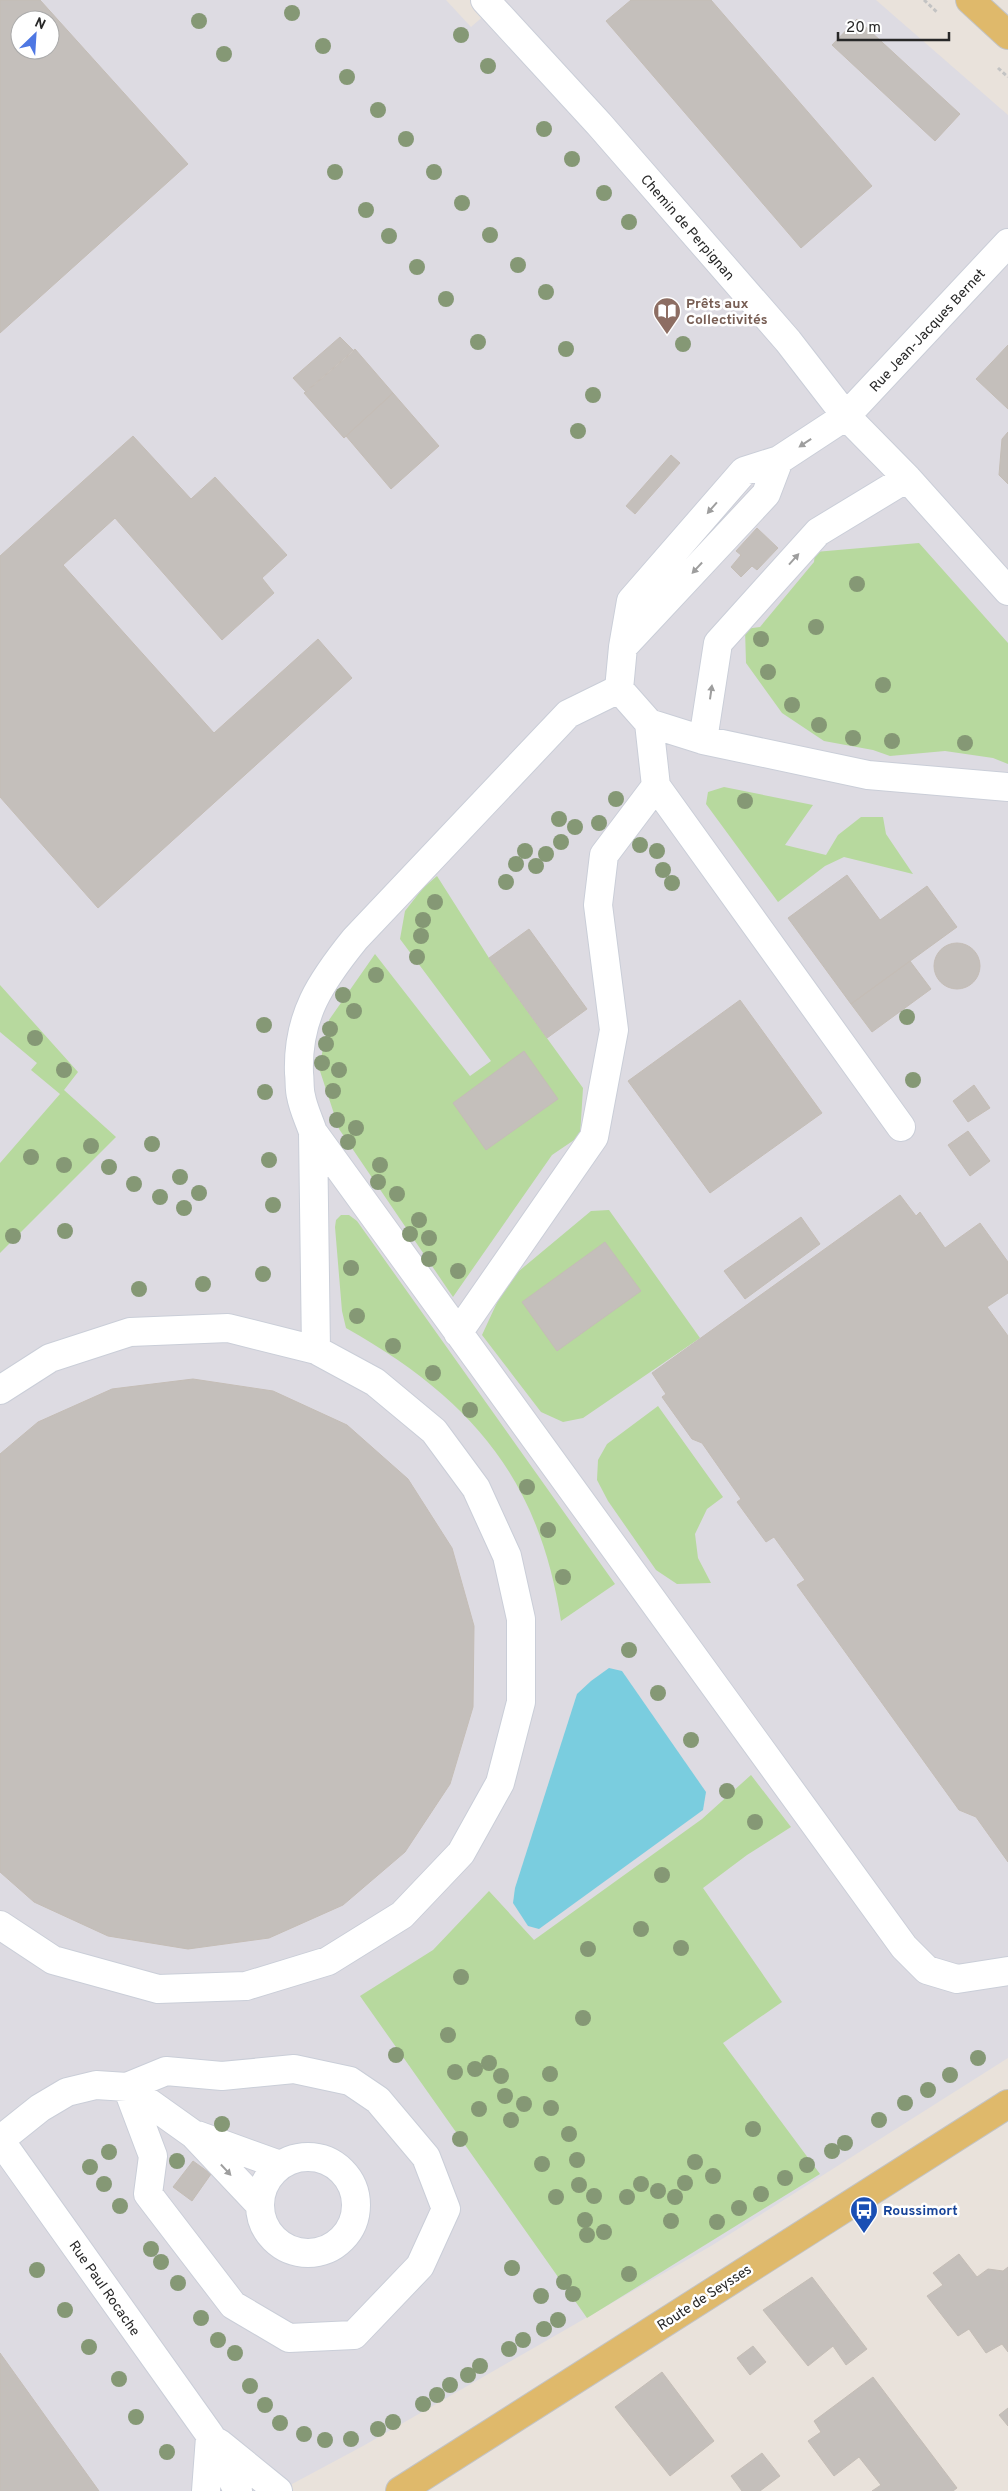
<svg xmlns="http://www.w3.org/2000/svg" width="1008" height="2491" viewBox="0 0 1008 2491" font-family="Overpass,sans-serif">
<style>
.industrial{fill:#dddbe2;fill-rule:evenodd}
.green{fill:#b7d99e}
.water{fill:#7acddf}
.building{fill:#c4bfbb;stroke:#c4bdb6;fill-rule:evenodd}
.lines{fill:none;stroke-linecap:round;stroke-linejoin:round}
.minor-casing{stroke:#caced8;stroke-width:30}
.major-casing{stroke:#c3c3c3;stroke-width:30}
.path{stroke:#c3c3c3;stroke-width:3;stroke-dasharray:4 2.5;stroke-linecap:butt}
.minor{stroke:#fff;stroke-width:28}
.major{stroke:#dfb96b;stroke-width:28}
.tree{fill:#859875}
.oneway{fill:#9e9e9e}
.labels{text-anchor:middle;stroke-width:5;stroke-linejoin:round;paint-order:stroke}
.street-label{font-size:14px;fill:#282828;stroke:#fff}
.education-label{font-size:14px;font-weight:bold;fill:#785e54;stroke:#fff;text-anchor:start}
.transit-label{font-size:14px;font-weight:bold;fill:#164399;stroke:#fff;text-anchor:start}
</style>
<rect width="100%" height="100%" fill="#e9e2db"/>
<path class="industrial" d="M0,0H446L471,27L502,0H876L1008,115V2058L711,2246L363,2446L279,2491H0ZM20,20H50V50H20Z"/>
<path class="green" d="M919,543L1008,643V764L993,758L945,751L890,756L873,750L824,741L782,713L746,663L745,629L760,627L814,562L815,552Z
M724,787L813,805L785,845L826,855L838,835L861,817H883L886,834L913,874L844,857L825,866L778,902L706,804L708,792Z
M437,876L489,958L583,1088L580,1136L552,1155L453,1297L339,1129L319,1068L329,1020L375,954L470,1076L491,1061L400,939L405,911L423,888Z
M0,985L78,1072L64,1090L116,1137L0,1253V1163L60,1094L31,1070L37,1063L0,1032Z
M609,1210L700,1338L583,1418L563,1422L541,1412L482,1335L507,1281L591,1211Z
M341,1215H349L357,1221L615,1584L561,1621C539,1477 470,1398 346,1328L342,1311L335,1227L336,1220Z
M658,1406L723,1497L707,1509L695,1534L698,1558L711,1583L677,1584L656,1570L608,1501L597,1480L598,1460L607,1444Z
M751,1775L791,1827L747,1855L703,1888L782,2002L723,2043L820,2174L587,2318L360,1996L433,1950L489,1891L534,1940L702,1819Z"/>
<path class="water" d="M609,1668L622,1671L706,1792L703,1810L539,1929L528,1926L513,1903L515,1888L577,1694L591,1681Z"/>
<path class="building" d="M0,0H40L188,164L0,333ZM20,20H50V50H20Z
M631,0H711L872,186L801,248L606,21Z
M857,19L960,114L935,141L832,45Z
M340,337L354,351L306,392L293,378Z
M1008,345V409L976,379Z
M355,349L393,393L344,438L304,393Z
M393,393L439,446L391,489L346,436Z
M1008,432V484L999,475L1002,439Z
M133,436L191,499L215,477L287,555L262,578L274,593L222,640L115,518L63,565L214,733L318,639L352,678L98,908L0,797V556Z
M671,455L680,463L635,514L626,506Z
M757,528L778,548L757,570L752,566L741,577L731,567L741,555L736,551Z
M847,875L880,920L927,886L957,927L851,1004L788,918Z
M529,929L587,1009L547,1038L489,958Z
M934 966a23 23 0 1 1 46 0a23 23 0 1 1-46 0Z
M910,961L931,989L872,1032L851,1004Z
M740,1000L822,1113L710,1193L628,1081Z
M524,1051L558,1099L486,1150L453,1103Z
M974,1085L990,1108L968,1122L953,1101Z
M968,1131L990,1161L970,1176L948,1145Z
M900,1195L916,1216L920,1212L945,1248L980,1223L1008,1262V1293L987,1307L1008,1336V1862L976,1817L959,1810L797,1585L805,1580L774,1537L766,1542L737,1502L741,1499L702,1443L692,1439L662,1397L666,1394L652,1373Z
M801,1217L820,1244L745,1299L724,1271Z
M605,1242L641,1291L557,1351L522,1302Z
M193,1379L273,1391L347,1425L408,1479L452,1548L474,1626L473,1707L450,1784L405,1852L343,1905L269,1938L188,1949L108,1936L34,1902L0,1872V1454L38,1422L112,1389Z
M193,2161L211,2174L192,2201L173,2187Z
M959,2254L977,2277L988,2269L1003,2271L1008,2267V2352L1002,2344L986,2353L969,2329L958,2336L927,2296L943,2285L933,2273Z
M812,2277L867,2349L846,2365L833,2346L808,2366L763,2310Z
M753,2346L766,2362L750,2375L737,2358Z
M0,2353L99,2491H0Z
M662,2372L714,2441L670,2476L615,2407Z
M873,2377L957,2488L953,2491H872L881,2485L859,2457L834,2476L808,2441L821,2432L814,2421Z
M1008,2408V2426L999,2415Z
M762,2453L780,2476L760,2491H742L731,2476Z"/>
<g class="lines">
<g class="minor-casing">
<path id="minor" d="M485,0L599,124L788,341L846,416L907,478L1008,591
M1008,243L846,416L779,460L744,471L631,601L623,647L619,689L649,723L703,740L868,775L1008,787
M623,647L766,494L779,460
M619,689L568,714L355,939C321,981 297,1016 299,1073C300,1080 299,1089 301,1096C303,1108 309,1120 313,1132L904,1947L927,1970L957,1979L1008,1971
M649,723L656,786L901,1127
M703,740L718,643L818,532L907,478
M313,1132L316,1350
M458,1333L594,1137L614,1030L598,905L604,855L656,786
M0,1390L50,1358L130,1332L228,1328L316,1350L375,1382L434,1431L476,1488L507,1556L521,1619V1702L500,1783L461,1853L402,1915L328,1961L246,1986L158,1989L53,1960L0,1925
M294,2069L350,2081L378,2100L426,2157L446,2209L420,2266L354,2335L289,2338L233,2305L148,2194L153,2156L127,2087L166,2071L222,2076Z
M197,2135L280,2165
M0,2140L210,2435L238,2491
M0,2140L40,2108L67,2092L96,2085L127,2087L193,2134L260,2205
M260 2205a48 48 0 1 1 96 0a48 48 0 1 1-96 0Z
M219,2443L278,2491
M206,2491L210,2437"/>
</g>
<g class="major-casing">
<path id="major" d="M970,0L1008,35
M400,2491L1008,2104"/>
</g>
<path class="path" d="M924,0L938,13
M998,68L1008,77"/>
<use href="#minor" class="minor"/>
<use href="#major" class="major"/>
</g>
<g class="tree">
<circle cx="292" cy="13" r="8"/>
<circle cx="199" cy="21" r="8"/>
<circle cx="461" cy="35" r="8"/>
<circle cx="323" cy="46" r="8"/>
<circle cx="224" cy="54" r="8"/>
<circle cx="488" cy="66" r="8"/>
<circle cx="347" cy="77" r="8"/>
<circle cx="378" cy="110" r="8"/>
<circle cx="544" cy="129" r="8"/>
<circle cx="406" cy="139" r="8"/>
<circle cx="572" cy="159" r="8"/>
<circle cx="335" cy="172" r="8"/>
<circle cx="434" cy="172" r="8"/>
<circle cx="604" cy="193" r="8"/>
<circle cx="462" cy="203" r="8"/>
<circle cx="366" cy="210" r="8"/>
<circle cx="629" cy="222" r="8"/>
<circle cx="490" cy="235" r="8"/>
<circle cx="389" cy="236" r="8"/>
<circle cx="518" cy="265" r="8"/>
<circle cx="417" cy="267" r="8"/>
<circle cx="546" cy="292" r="8"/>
<circle cx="446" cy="299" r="8"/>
<circle cx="478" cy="342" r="8"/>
<circle cx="683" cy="344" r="8"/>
<circle cx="566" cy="349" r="8"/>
<circle cx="593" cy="395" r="8"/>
<circle cx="578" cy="431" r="8"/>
<circle cx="857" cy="584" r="8"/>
<circle cx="816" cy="627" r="8"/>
<circle cx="761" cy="639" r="8"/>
<circle cx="768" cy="672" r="8"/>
<circle cx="883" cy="685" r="8"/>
<circle cx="792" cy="705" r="8"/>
<circle cx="819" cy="725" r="8"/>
<circle cx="853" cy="738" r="8"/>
<circle cx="892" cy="741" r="8"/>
<circle cx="965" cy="743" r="8"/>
<circle cx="616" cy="799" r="8"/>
<circle cx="745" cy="801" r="8"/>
<circle cx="559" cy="819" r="8"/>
<circle cx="599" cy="823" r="8"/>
<circle cx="575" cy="827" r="8"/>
<circle cx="561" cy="842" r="8"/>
<circle cx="640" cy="845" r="8"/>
<circle cx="525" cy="851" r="8"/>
<circle cx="657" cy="851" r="8"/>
<circle cx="546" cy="854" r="8"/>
<circle cx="516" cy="864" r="8"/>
<circle cx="536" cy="866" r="8"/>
<circle cx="663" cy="870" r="8"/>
<circle cx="506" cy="882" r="8"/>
<circle cx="672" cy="883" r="8"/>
<circle cx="435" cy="902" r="8"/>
<circle cx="423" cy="920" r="8"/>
<circle cx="421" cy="936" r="8"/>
<circle cx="417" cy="957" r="8"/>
<circle cx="376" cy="975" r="8"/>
<circle cx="343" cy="995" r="8"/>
<circle cx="354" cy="1011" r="8"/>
<circle cx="907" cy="1017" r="8"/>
<circle cx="264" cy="1025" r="8"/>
<circle cx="330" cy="1029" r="8"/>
<circle cx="35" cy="1038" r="8"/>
<circle cx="326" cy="1044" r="8"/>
<circle cx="322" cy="1063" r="8"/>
<circle cx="64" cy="1070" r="8"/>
<circle cx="339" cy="1070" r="8"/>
<circle cx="913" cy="1080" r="8"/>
<circle cx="333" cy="1091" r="8"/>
<circle cx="265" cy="1092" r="8"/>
<circle cx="337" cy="1120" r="8"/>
<circle cx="356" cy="1128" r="8"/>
<circle cx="348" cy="1142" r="8"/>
<circle cx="152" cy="1144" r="8"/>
<circle cx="91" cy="1146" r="8"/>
<circle cx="31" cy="1157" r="8"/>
<circle cx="269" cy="1160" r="8"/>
<circle cx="64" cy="1165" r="8"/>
<circle cx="380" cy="1165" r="8"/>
<circle cx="109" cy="1167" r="8"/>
<circle cx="180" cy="1177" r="8"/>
<circle cx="378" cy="1182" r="8"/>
<circle cx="134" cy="1184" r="8"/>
<circle cx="199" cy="1193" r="8"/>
<circle cx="397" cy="1194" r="8"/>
<circle cx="160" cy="1197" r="8"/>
<circle cx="273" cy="1205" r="8"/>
<circle cx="184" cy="1208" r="8"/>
<circle cx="419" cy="1220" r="8"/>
<circle cx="65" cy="1231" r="8"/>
<circle cx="410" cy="1234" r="8"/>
<circle cx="13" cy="1236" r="8"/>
<circle cx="429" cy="1238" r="8"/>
<circle cx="429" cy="1259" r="8"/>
<circle cx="351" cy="1268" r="8"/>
<circle cx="458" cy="1271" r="8"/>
<circle cx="263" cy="1274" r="8"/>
<circle cx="203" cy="1284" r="8"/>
<circle cx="139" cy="1289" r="8"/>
<circle cx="357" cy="1316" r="8"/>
<circle cx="393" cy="1346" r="8"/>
<circle cx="433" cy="1373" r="8"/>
<circle cx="470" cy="1410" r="8"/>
<circle cx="527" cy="1487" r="8"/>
<circle cx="548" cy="1530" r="8"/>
<circle cx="563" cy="1577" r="8"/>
<circle cx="629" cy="1650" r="8"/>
<circle cx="658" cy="1693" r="8"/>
<circle cx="691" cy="1740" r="8"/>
<circle cx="727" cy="1791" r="8"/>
<circle cx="755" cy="1822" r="8"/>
<circle cx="662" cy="1875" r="8"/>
<circle cx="641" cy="1929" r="8"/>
<circle cx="681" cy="1948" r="8"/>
<circle cx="588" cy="1949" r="8"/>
<circle cx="461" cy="1977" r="8"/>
<circle cx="583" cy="2018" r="8"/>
<circle cx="448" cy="2035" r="8"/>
<circle cx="396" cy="2055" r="8"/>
<circle cx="978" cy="2058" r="8"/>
<circle cx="489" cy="2063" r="8"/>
<circle cx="475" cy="2069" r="8"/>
<circle cx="455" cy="2072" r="8"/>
<circle cx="550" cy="2074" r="8"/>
<circle cx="950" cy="2075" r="8"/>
<circle cx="501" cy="2076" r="8"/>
<circle cx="928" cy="2090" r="8"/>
<circle cx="505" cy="2096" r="8"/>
<circle cx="905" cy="2103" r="8"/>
<circle cx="524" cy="2104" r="8"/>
<circle cx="551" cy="2108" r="8"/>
<circle cx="479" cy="2109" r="8"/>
<circle cx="511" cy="2120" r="8"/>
<circle cx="879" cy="2120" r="8"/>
<circle cx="222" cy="2124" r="8"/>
<circle cx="753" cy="2129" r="8"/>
<circle cx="569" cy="2134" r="8"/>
<circle cx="460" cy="2139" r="8"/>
<circle cx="845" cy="2143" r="8"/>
<circle cx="832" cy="2151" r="8"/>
<circle cx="109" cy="2152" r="8"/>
<circle cx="577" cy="2160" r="8"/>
<circle cx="177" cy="2161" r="8"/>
<circle cx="695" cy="2162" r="8"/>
<circle cx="542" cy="2164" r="8"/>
<circle cx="807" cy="2165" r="8"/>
<circle cx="90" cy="2167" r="8"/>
<circle cx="713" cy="2176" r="8"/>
<circle cx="785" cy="2178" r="8"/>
<circle cx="685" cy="2183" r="8"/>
<circle cx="104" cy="2184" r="8"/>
<circle cx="641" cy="2184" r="8"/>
<circle cx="579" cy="2185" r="8"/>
<circle cx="658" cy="2191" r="8"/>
<circle cx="761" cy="2194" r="8"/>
<circle cx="594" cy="2196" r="8"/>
<circle cx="556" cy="2197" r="8"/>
<circle cx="627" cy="2197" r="8"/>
<circle cx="675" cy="2197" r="8"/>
<circle cx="120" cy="2206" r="8"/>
<circle cx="739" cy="2208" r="8"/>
<circle cx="585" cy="2220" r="8"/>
<circle cx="671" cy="2221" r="8"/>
<circle cx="717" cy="2222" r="8"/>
<circle cx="604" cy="2232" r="8"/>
<circle cx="587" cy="2235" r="8"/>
<circle cx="151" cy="2249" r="8"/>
<circle cx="161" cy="2262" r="8"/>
<circle cx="512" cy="2268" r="8"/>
<circle cx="37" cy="2270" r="8"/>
<circle cx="629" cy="2274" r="8"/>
<circle cx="564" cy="2282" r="8"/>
<circle cx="178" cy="2283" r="8"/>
<circle cx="573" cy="2294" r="8"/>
<circle cx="541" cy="2296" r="8"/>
<circle cx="65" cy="2310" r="8"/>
<circle cx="201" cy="2318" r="8"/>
<circle cx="558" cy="2320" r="8"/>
<circle cx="544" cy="2329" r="8"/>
<circle cx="218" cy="2340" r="8"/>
<circle cx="523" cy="2340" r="8"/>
<circle cx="89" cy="2347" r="8"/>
<circle cx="509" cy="2349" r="8"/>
<circle cx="235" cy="2353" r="8"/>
<circle cx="480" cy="2366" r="8"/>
<circle cx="468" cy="2375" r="8"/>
<circle cx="119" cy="2379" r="8"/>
<circle cx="450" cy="2385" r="8"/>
<circle cx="250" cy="2386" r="8"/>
<circle cx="437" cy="2395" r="8"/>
<circle cx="423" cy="2404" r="8"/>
<circle cx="265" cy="2405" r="8"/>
<circle cx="136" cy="2417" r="8"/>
<circle cx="393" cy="2422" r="8"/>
<circle cx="280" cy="2423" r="8"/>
<circle cx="378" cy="2429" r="8"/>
<circle cx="304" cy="2434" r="8"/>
<circle cx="351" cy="2439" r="8"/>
<circle cx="325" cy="2440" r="8"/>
<circle cx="167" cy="2452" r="8"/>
</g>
<defs><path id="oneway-solid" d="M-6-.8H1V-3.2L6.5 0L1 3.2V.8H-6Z" transform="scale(1.25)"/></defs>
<g class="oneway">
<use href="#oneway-solid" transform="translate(805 443) rotate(146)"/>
<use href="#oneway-solid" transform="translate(712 508) rotate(131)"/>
<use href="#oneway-solid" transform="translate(794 559) rotate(-48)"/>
<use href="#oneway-solid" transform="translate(697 568) rotate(133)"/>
<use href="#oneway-solid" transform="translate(711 692) rotate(-82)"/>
<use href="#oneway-solid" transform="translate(226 2170) rotate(47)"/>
</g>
<defs>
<g id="library-pin" transform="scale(1.4375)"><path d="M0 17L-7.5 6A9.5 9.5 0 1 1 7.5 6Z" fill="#8d6e63" stroke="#fff"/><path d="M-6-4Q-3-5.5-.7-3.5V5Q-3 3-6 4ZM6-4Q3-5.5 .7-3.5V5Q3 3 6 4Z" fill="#fff"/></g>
<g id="bus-pin" transform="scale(1.4375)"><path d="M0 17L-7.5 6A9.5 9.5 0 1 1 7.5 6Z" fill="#1a4fb4" stroke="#fff"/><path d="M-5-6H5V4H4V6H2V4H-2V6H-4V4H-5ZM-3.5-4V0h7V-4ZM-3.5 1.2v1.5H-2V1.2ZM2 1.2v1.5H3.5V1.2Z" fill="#fff"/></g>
</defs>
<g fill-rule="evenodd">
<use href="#library-pin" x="667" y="311"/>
<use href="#bus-pin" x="864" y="2210"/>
</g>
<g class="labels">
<g class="street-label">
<text transform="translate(688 227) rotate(49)" y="5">Chemin de Perpignan</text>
<text transform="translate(927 330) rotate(-47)" y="5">Rue Jean-Jacques Bernet</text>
<text transform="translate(105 2288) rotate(55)" y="5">Rue Paul Rocache</text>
<text transform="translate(704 2297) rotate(-33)" y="5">Route de Seysses</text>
</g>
<g class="education-label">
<text x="686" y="308">Prêts aux<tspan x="686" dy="16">Collectivités</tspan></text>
</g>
<g class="transit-label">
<text x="883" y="2215">Roussimort</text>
</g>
</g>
<g transform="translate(35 35) rotate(25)"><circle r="24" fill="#ffffff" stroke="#a9a9a9"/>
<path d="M0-4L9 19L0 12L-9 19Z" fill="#4e77e3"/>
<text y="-8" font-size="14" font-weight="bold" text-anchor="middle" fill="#282828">N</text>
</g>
<path d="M838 32v8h111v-8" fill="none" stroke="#282828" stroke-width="2.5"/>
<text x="846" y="32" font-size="15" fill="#282828" stroke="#ffffff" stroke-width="4" paint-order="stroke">20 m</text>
</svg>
